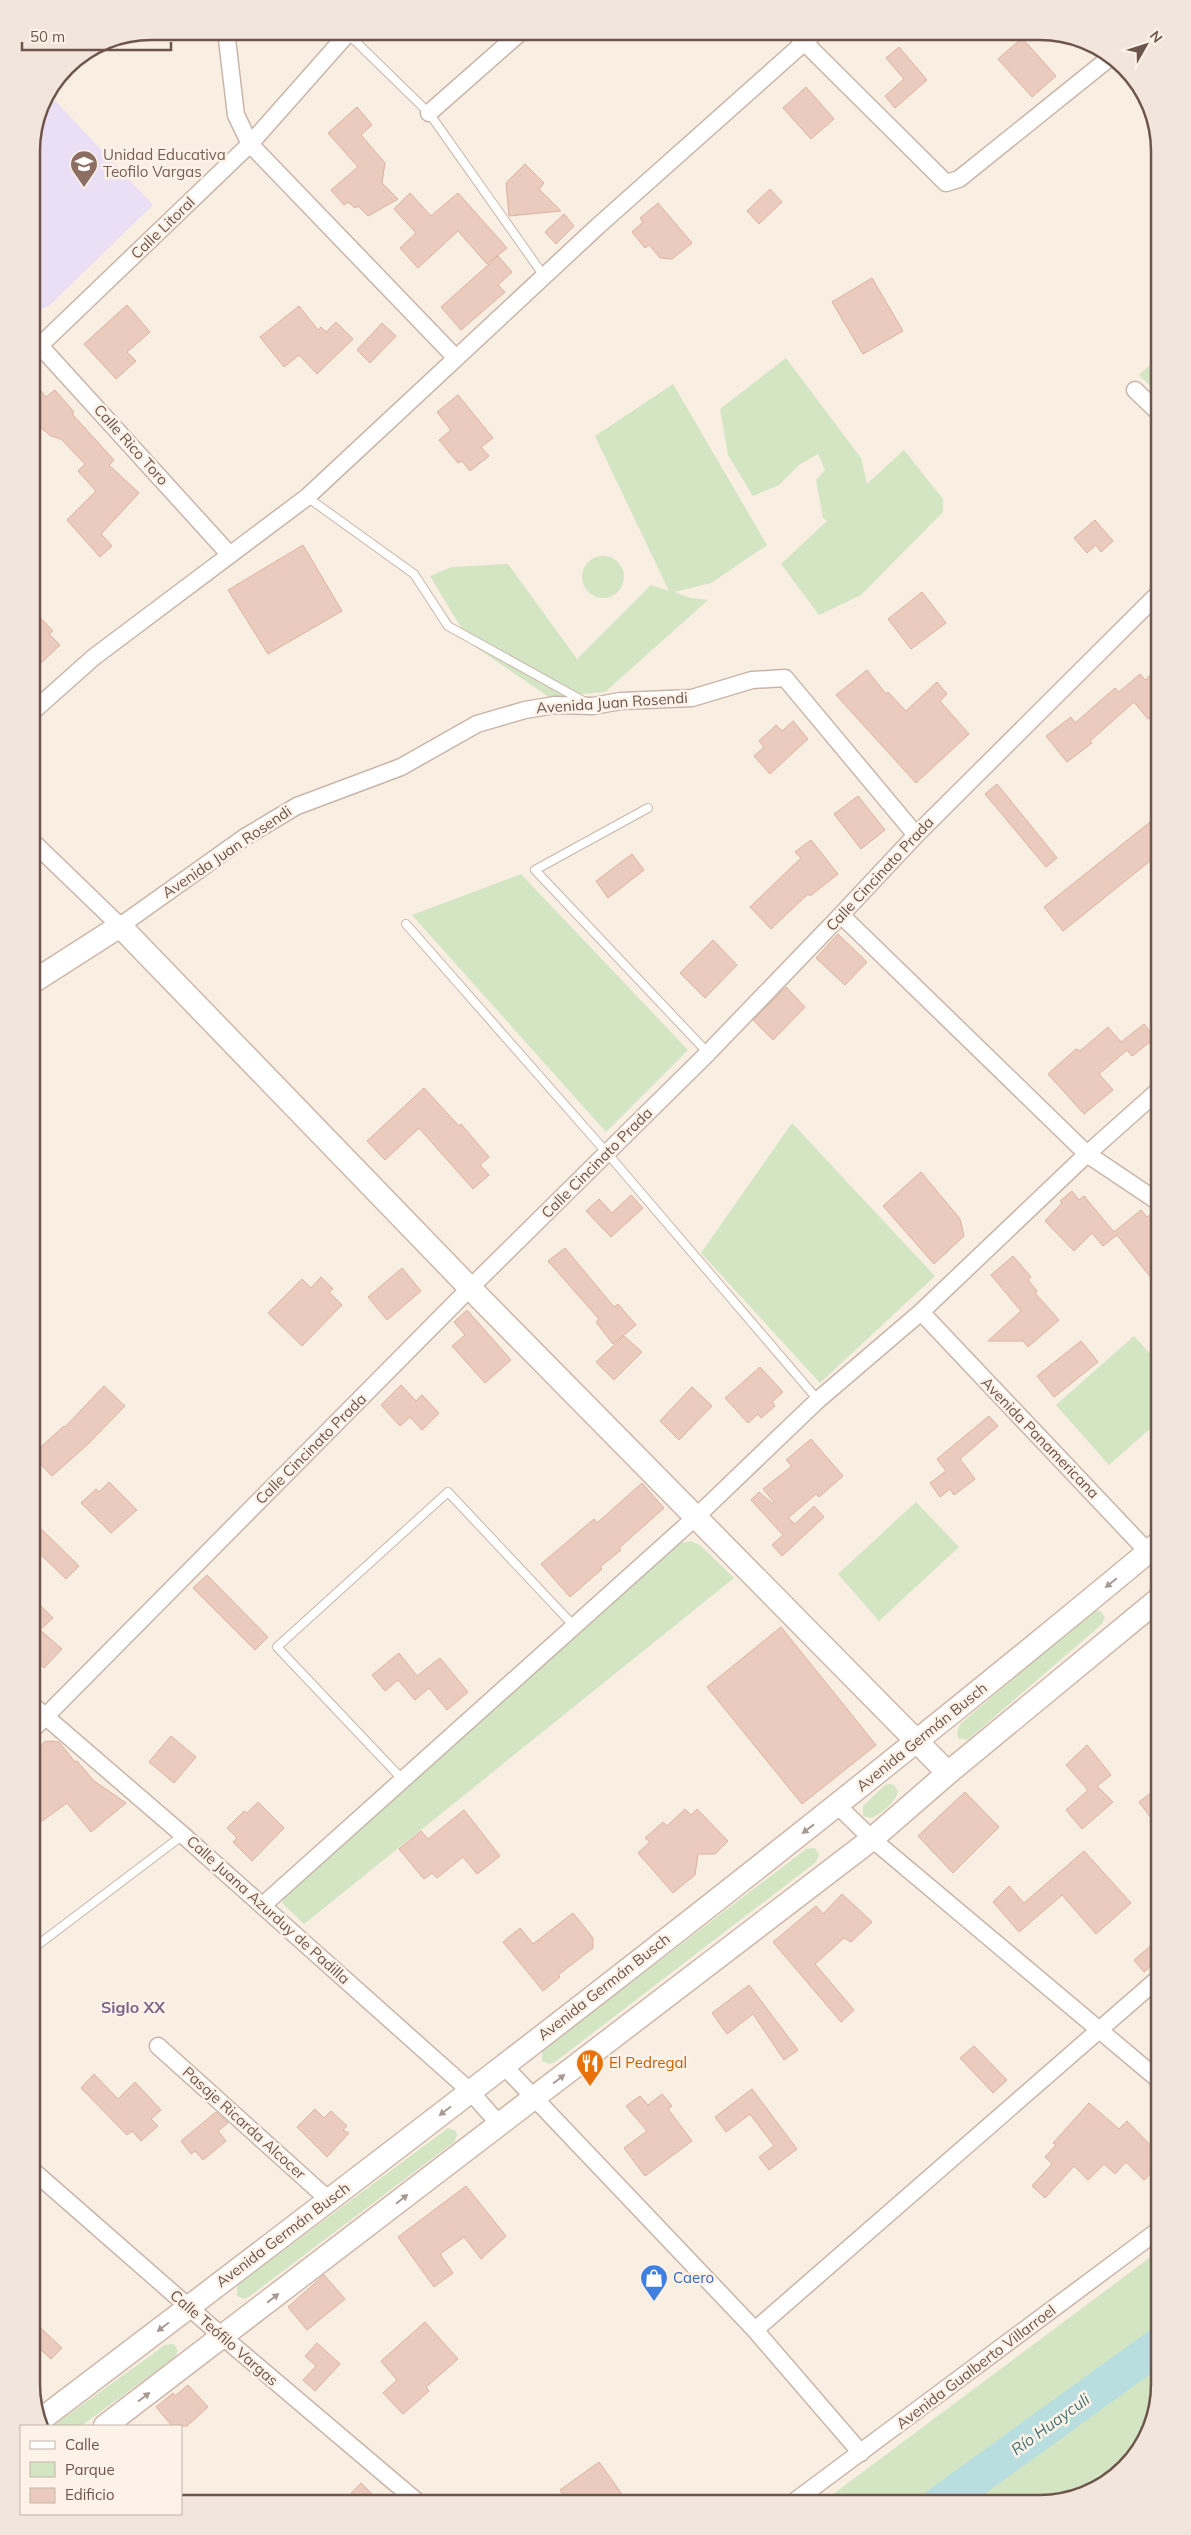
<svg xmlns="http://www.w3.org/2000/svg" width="1191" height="2535" viewBox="0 0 1191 2535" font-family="Mulish,sans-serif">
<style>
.education{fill:#ebdff5}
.green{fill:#d3e5c3}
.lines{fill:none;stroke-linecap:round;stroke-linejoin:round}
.river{stroke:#b9dee0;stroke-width:36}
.building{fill:#ebcbbd;stroke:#dcb19f}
.service-casing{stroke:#c8b5aa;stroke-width:10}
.minor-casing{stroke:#c8b5aa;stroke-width:19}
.secondary-casing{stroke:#cdb7ab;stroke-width:25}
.service{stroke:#fff;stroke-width:8}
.minor{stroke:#fff;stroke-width:16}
.secondary{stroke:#fff;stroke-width:22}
.oneway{fill:#a89993}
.labels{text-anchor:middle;stroke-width:5;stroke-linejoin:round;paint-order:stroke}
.education-label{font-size:15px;fill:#785e54;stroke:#fdf2e7;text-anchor:start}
.street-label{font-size:15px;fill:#6e554b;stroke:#fdf2e7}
.food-label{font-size:15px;fill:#c56008;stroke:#fdf2e7;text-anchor:start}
.shop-label{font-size:15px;fill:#366cbe;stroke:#fdf2e7;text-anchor:start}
.neighbourhood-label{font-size:16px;font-weight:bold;fill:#7a648a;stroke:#fdf2e7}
.water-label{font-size:16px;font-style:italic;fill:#457478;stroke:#fdf2e7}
.rim{fill:none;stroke:#6e554b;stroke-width:2.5}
</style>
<rect width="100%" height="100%" fill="#f9eee2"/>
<path class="education" d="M48,93L153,205L50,305L36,312L31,307V144L40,105Z"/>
<path class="green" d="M1160,356V395L1139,375Z
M786,358L861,458L867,484L904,450L943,499V512L861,595L819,615L781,564L827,521L823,518L816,480L825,470L818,454L799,465L779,485L753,496L728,455L720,409Z
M673,384L767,545L711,583L674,592L691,598L708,600L605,692L549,697L471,644L430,576L452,567L508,564L577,659L651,585L669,591L595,436Z
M582 577a21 21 0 1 1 42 0a21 21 0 1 1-42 0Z
M521,874L688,1050L606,1132L412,915Z
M792,1123L935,1276L820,1383L701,1253Z
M1134,1336L1160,1365V1420L1109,1465L1056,1405Z
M916,1502L959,1547L879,1621L838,1574Z
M691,1541L701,1546L734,1578L304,1924L282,1903V1896L680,1543Z
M1100,1611L1105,1617L1102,1624L971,1737L967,1740L958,1738L957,1733L960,1724L1091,1612Z
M890,1784L894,1785L898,1791C896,1802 881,1814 871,1818L863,1816V1806L885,1785Z
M815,1848L819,1855L816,1862L555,2062L550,2064L542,2061V2052L545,2048L806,1849Z
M448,2128L456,2131L457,2135L454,2142L250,2296L245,2299L237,2296V2287L240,2283Z
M1160,2250V2384L1139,2451L1086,2495L1040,2504H820Z
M174,2344L178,2351L174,2358L81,2426H53L165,2345Z"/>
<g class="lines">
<path class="river" d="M940,2504L1160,2345"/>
</g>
<path class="building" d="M1022,38L1056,76L1032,97L998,59Z
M899,47L927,80L895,108L885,96L904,79L886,58Z
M806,87L834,119L811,139L783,108Z
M357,107L372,125L361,135L385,163L382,183L398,199L368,216L358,206L355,208L348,202L344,205L331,190L358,167L328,133Z
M525,164L544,183L539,189L561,211L509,216L506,183Z
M770,189L782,202L759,224L747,211Z
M410,193L431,216L458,193L507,248L487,264L458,231L418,268L400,248L416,233L394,209Z
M658,203L692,243L672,259L660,258L649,245L645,248L632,232L643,222L640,218Z
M564,214L574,226L556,244L545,232Z
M498,256L512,272L498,285L505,292L461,330L441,307Z
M872,278L903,331L863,354L832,302Z
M127,305L150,332L127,352L136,361L116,379L84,344Z
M299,306L318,330L321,327L326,332L336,322L353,339L317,374L299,355L284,367L260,337Z
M382,323L396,336L370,363L357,350Z
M31,379L46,397L55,390L74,412L72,414L114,460L109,465L139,493L101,534L112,546L100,557L67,520L96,491L78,471L85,464L61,439L51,436L31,420Z
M458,395L493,438L481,447L489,456L470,471L462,461L458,463L439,440L451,430L437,412Z
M1095,520L1113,541L1101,552L1096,545L1087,553L1074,538Z
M303,545L342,611L268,654L228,590Z
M922,592L946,623L911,649L888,619Z
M31,608L53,631L49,634L60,645L40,664L31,655Z
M1160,666V710L1148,719L1134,702L1090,741L1092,743L1067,762L1046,736L1071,717L1075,723L1115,688L1119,692L1140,674L1145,680Z
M867,670L886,694L888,692L906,711L937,682L947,694L940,701L969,734L916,783L836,695Z
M793,721L808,739L770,774L754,756L764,747L759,741L776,725L782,731Z
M997,784L1057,858L1046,867L985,794Z
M858,796L885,830L861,849L834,814Z
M1160,814V853L1063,931L1044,907Z
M811,840L838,874L810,896L808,894L771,929L750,907L801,858L795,852Z
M632,854L644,870L608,898L596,881Z
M838,934L867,962L845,985L816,958Z
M713,940L737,965L705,998L680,973Z
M786,987L805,1007L773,1040L753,1020Z
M1144,1024L1155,1038L1132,1056L1127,1050L1099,1074L1113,1090L1084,1114L1048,1074L1076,1049L1080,1051L1108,1027L1121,1042Z
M424,1088L459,1126L461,1124L489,1157L480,1165L489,1175L473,1189L419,1128L385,1160L367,1141Z
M921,1172L960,1219L964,1236L934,1264L883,1206Z
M1072,1191L1079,1200L1084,1196L1114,1232L1141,1210L1147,1217L1151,1214L1160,1224V1289L1117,1235L1103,1246L1092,1233L1074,1251L1045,1221L1062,1203L1060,1201Z
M631,1195L643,1208L611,1237L586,1211L599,1199L612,1213Z
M565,1248L614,1307L618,1304L636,1325L613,1344L596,1322L599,1319L548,1261Z
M1013,1256L1031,1277L1028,1280L1037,1291L1035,1293L1059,1320L1028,1347L1023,1341H988L1021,1311L991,1275Z
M402,1268L421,1291L387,1320L368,1297Z
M321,1277L333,1289L329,1292L342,1305L302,1346L268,1313L302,1279L311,1288Z
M467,1310L511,1360L485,1383L452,1346L465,1335L454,1322Z
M624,1336L642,1352L614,1380L596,1362Z
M1081,1341L1098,1362L1054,1397L1037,1376Z
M760,1367L783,1392L772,1402L775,1406L761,1418L758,1414L748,1423L725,1398Z
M401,1385L416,1401L422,1395L439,1413L422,1430L410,1417L400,1426L381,1405Z
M104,1386L125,1406L87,1445L52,1476L32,1455L64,1426L65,1427Z
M692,1387L712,1406L679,1440L660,1421Z
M989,1416L998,1426L960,1459L975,1479L954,1495L950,1489L940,1497L930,1483L946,1471L937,1459Z
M811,1439L843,1476L819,1497L816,1494L788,1518L795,1524L814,1506L824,1517L782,1556L772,1545L783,1535L751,1500L759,1492L773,1504L774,1502L763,1489L792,1466L786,1460Z
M109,1482L137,1510L111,1533L81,1503L96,1489L99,1492Z
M642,1483L664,1508L619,1548L621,1550L600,1567L602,1569L570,1597L541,1564L594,1519L597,1523Z
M31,1519L79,1566L66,1579L31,1545Z
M207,1575L268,1637L255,1650L193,1588Z
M31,1596L53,1618L40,1630L62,1649L44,1668L31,1655Z
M781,1627L876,1745L802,1804L707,1687Z
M399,1653L417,1676L440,1658L468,1692L447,1710L429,1688L415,1700L398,1680L385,1691L372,1675Z
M171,1736L196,1757L174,1783L149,1762Z
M50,1741L59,1742L75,1762L77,1761L94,1781L126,1803L91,1832L67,1803L31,1829V1761L44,1742Z
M1087,1745L1111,1775L1097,1786L1113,1802L1082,1829L1066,1810L1088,1790L1066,1765Z
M965,1792L999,1827L953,1873L918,1836Z
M1152,1792L1160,1803V1830L1139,1802Z
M258,1802L284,1828L252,1861L233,1842L237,1838L227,1828L244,1811L247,1813Z
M685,1809L691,1815L697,1809L728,1841L715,1854H698L695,1875L673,1893L638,1853L650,1842L645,1838L663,1822L667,1826Z
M464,1810L500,1856L477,1874L463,1857L437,1878L432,1873L424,1879L399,1849L421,1831L428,1839Z
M1084,1851L1131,1903L1096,1934L1062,1895L1019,1932L993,1902L1009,1886L1024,1903Z
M842,1894L872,1922L851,1942L844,1938L815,1964L854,2010L841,2022L773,1942L816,1906L823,1914Z
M573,1913L593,1938V1948L558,1975L560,1977L543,1991L503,1942L520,1928L533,1944Z
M1160,1938V1958L1144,1972L1134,1960Z
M749,1985L798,2050L784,2060L753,2014L727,2034L712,2013Z
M974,2046L1007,2080L993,2093L960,2058Z
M94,2074L118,2099L135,2082L161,2110L151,2119L158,2126L141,2141L132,2131L127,2135L81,2088Z
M752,2089L797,2149L769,2170L759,2157L774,2146L750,2114L726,2132L715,2117Z
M662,2094L672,2106L668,2109L692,2141L645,2176L624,2148L647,2131L626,2106L640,2096L648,2105Z
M1089,2103L1119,2129L1127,2121L1160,2155V2165L1144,2180L1126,2162L1115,2174L1104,2164L1088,2180L1074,2166L1045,2198L1032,2186L1052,2164L1045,2157L1056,2145L1053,2143Z
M315,2109L324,2118L331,2111L347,2126L343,2130L349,2133L327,2157L297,2127Z
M216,2112L228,2123L218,2131L226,2141L203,2160L195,2151L191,2154L181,2141Z
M466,2186L506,2236L481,2259L464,2237L440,2254L453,2273L434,2287L398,2237Z
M324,2275L345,2299L307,2330L288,2307Z
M31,2319L62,2348L51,2359L31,2341Z
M425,2322L458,2359L426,2387L429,2391L403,2414L383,2393L397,2380L381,2361Z
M317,2343L340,2364L315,2391L303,2380L316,2366L305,2356Z
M188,2385L208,2407L187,2426H172L156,2407L173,2393L175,2396Z
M599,2462L629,2504H569L560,2490Z
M361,2483L382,2504H341Z"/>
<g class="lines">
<g class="service-casing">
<path id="service" d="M348,34L429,113L544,276
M307,497L414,574L448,626L585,702
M648,808L535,870L708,1053
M406,924L607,1153L818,1400
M403,1780L277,1647L448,1492L574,1626
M31,1950L183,1835"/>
</g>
<g class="minor-casing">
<path id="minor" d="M226,31L236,115L250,144L456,358
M793,31L946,183L959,179L1112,56
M429,113L522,31
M31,336L230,555
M31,354L250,144L350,31
M1135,390L1160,414
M31,713L94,657L307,497L598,226L817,31
M31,840L120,926L245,837L297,806L401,767L477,724L525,710L555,705L593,706L621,701L692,698L752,680L785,678L916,835
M841,915L1087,1154L1160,1203
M921,1312L1148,1552
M31,1704L183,1835L470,2091L499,2124
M31,1731L470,1288L708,1053L841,915L916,835L1160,592
M838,1806L872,1839L1160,2081
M263,1905L697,1516L818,1400L921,1312L1087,1154L1160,1089
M158,2046L329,2200
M503,2065L755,2330L861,2453
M31,2169L223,2337L420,2504
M755,2330L1160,1977
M791,2504L1160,2229"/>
</g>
<g class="secondary-casing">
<path id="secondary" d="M31,983L120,926L470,1288L948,1773
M39,2421C417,2134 795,1846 1160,1542
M105,2426L872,1839L948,1773L1160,1598"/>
</g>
<use href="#service" class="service"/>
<use href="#minor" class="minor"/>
<use href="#secondary" class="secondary"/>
</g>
<defs><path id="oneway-solid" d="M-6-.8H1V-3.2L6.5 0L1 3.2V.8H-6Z" transform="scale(1.25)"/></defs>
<g class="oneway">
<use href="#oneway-solid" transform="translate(1111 1583) rotate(141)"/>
<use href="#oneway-solid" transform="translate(808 1829) rotate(142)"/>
<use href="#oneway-solid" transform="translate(559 2079) rotate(-37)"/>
<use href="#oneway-solid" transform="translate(445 2111) rotate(143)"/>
<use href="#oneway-solid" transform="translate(402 2199) rotate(-38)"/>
<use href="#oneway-solid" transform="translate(273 2298) rotate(-38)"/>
<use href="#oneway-solid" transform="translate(163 2327) rotate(143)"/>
<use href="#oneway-solid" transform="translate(144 2397) rotate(-37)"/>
</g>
<defs>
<g id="school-pin" transform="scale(1.4375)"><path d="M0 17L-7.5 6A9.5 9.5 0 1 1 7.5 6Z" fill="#8d6e63" stroke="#fdf2e7"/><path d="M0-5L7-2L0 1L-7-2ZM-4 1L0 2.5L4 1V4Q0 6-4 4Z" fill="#fff"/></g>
<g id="restaurant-pin" transform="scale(1.4375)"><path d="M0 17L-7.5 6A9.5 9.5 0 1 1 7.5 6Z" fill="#e8710a" stroke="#fdf2e7"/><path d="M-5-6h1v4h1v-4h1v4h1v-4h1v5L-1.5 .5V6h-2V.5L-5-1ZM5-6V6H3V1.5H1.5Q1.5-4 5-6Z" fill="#fff"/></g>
<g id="shop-pin" transform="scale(1.4375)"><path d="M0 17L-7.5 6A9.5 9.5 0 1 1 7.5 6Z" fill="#3f7fe0" stroke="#fdf2e7"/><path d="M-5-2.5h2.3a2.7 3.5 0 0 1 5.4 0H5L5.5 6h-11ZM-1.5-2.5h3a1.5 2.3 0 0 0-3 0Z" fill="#fff"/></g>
</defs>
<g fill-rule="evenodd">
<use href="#school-pin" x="84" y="164"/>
<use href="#restaurant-pin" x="590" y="2063"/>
<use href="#shop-pin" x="654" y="2278"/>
</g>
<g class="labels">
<g class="education-label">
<text x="103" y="160">Unidad Educativa<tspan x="103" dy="17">Teofilo Vargas</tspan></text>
</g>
<g class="street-label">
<text transform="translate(163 228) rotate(-44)" y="5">Calle Litoral</text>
<text transform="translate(131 445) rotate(48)" y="5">Calle Rico Toro</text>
<text transform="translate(612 703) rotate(-4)" y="5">Avenida Juan Rosendi</text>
<text transform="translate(227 852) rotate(-34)" y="5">Avenida Juan Rosendi</text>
<text transform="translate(880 874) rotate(-47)" y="5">Calle Cincinato Prada</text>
<text transform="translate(597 1163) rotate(-45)" y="5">Calle Cincinato Prada</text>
<text transform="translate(1040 1438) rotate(46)" y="5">Avenida Panamericana</text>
<text transform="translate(311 1449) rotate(-45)" y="5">Calle Cincinato Prada</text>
<text transform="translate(922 1737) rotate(-39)" y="5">Avenida Germán Busch</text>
<text transform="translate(268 1910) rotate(42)" y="5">Calle Juana Azurduy de Padilla</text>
<text transform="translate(604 1987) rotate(-38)" y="5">Avenida Germán Busch</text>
<text transform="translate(244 2123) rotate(42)" y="5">Pasaje Ricarda Alcocer</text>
<text transform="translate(283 2235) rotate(-37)" y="5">Avenida Germán Busch</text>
<text transform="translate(224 2338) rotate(41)" y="5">Calle Teófilo Vargas</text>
<text transform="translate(976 2367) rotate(-37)" y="5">Avenida Gualberto Villarroel</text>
</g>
<g class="food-label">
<text x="609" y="2068">El Pedregal</text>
</g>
<g class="shop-label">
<text x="673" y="2283">Caero</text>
</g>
<g class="neighbourhood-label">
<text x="133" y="2013">Siglo XX</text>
</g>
<g class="water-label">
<text transform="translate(1050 2424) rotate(-36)" y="6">Río Huayculi</text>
</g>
</g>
<path d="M0 0H1191V2535H0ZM151 40H1040A111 111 0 0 1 1151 151V2384A111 111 0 0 1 1040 2495H151A111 111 0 0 1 40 2384V151A111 111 0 0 1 151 40Z" fill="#f2e5db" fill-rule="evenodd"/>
<path class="rim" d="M151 40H1040A111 111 0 0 1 1151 151V2384A111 111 0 0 1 1040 2495H151A111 111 0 0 1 40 2384V151A111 111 0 0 1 151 40Z"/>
<rect x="20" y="2425" width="162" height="90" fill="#fdf2e7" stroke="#c4b3a9"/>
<rect x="30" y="2441" width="25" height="8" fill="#ffffff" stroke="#c4b3a9"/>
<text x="65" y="2450" font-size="15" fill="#6e554b">Calle</text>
<rect x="30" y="2462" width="25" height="15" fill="#d3e5c3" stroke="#c4b3a9"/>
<text x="65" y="2475" font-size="15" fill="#6e554b">Parque</text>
<rect x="30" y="2488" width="25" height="15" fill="#ebcbbd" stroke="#c4b3a9"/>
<text x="65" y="2500" font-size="15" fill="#6e554b">Edificio</text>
<g transform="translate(1146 45) rotate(51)" stroke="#fdf2e7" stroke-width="4" paint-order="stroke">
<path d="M0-4L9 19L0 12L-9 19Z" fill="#6e554b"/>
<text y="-8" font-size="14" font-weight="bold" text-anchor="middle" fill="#6e554b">N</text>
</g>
<path d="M22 42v8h149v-8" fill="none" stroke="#6e554b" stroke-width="2.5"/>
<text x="30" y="42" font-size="15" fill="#6e554b" stroke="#fdf2e7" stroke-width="4" paint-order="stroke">50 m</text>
</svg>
